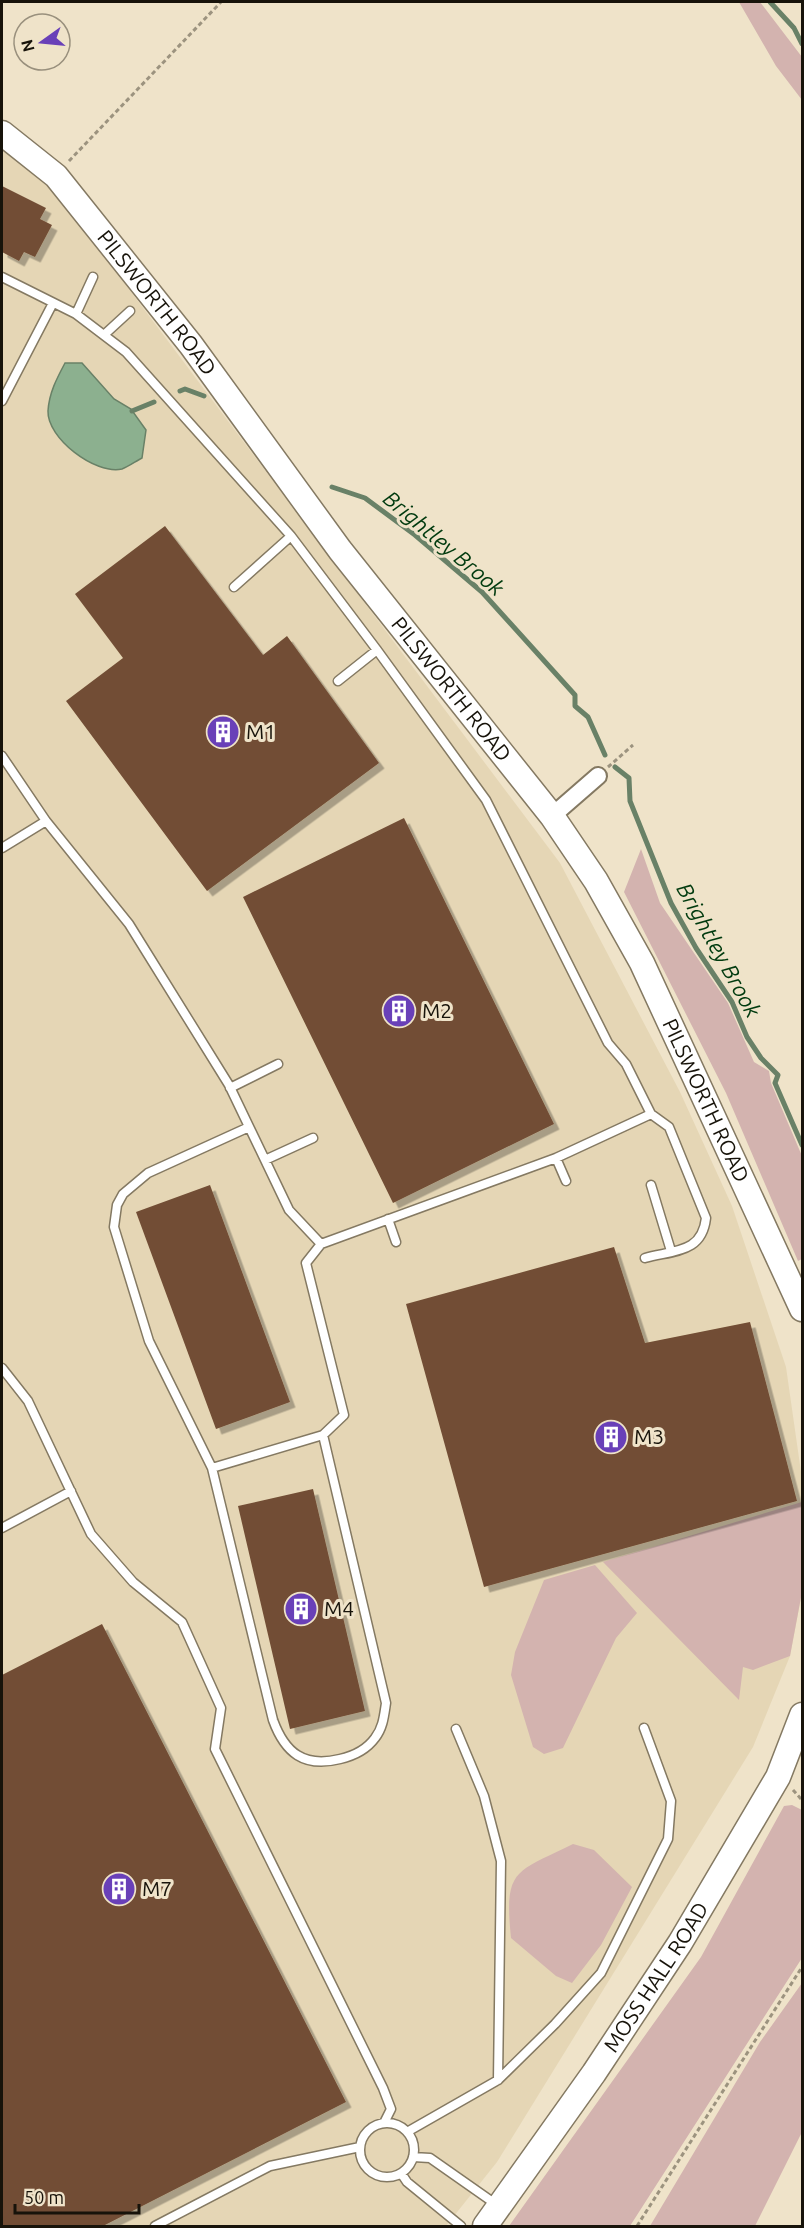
<svg xmlns="http://www.w3.org/2000/svg" width="804" height="2228" viewBox="0 0 804 2228" font-family="Ubuntu,sans-serif">
<style>
.built{fill:#e5d6b5}
.green{fill:#d3b3af}
.water{fill:#8cb08f;stroke:#698167;stroke-width:1.5}
.lines{fill:none;stroke-linecap:round;stroke-linejoin:round}
.stream{stroke:#698167;stroke-width:5}
.building{fill:#724e35;filter:url(#shadow)}
.lane-casing{stroke:#847962;stroke-width:11}
.street-casing{stroke:#847962;stroke-width:20}
.secondary-casing{stroke:#847962;stroke-width:27}
.path{stroke:#9c937f;stroke-width:3;stroke-dasharray:4.5 3;stroke-linecap:butt}
.lane{stroke:#fff;stroke-width:8}
.street{stroke:#fff;stroke-width:16}
.secondary{stroke:#fff;stroke-width:24}
.labels{text-anchor:middle;stroke-width:6;stroke-linejoin:round;paint-order:stroke}
.street-label{font-size:21px;fill:#17130a;stroke:#efe3c9}
.poi-label{font-size:21px;fill:#17130a;stroke:#efe3c9;text-anchor:start}
.water-label{font-size:22px;font-style:italic;fill:#003a0e;stroke:#efe3c9}
</style>
<defs>
<filter id="shadow"><feDropShadow dx="5.5" dy="5.5" stdDeviation="0" flood-color="#0004"/></filter>
</defs>
<rect width="100%" height="100%" fill="#efe3c9"/>
<path class="built" d="M2,148L44,176L560,863L680,1092L732,1206L786,1367L802,1479V1592L790,1656L753,1747L497,2162L446,2226H2Z"/>
<path class="green" d="M739,2H760L802,57V100L776,66Z
M641,849L660,903L728,1003L754,1062L769,1071L771,1083L802,1156V1259L798,1261L726,1093L624,892Z
M802,1502V1592L790,1656L753,1670L743,1667L739,1700L603,1562Z
M595,1565L637,1613L616,1638L563,1748L544,1754L533,1747L511,1675L515,1652L544,1580Z
M792,1805L802,1810V1958L630,2226H509L701,1957L784,1806Z
M573,1844L594,1850L632,1887L601,1945L572,1983L556,1976L511,1938C504,1868 515,1873 573,1844Z
M802,1983V2132L755,2226H650L760,2042Z"/>
<path class="water" d="M65,363H82L114,399L131,409L146,430L142,458C136,461 128,467 122,469C95,475 47,438 48,411C49,393 57,378 65,363Z"/>
<g class="lines">
<path class="stream" d="M770,2L794,28L802,44
M180,391L185,389L204,396
M132,411L154,402
M332,487L365,498L415,535L482,592L575,695V706L588,717L605,755
M615,767L629,778L630,801L671,903L696,948L732,1002L747,1037L761,1058L778,1075L775,1083L802,1145"/>
</g>
<path class="building" d="M2,186L46,208L40,219L52,225L35,257L24,252L19,261L2,252Z
M165,526L263,655L287,636L379,763L207,891L66,701L123,658L75,594Z
M404,818L554,1124L393,1203L243,897Z
M210,1185L290,1402L216,1429L136,1212Z
M614,1247L645,1343L750,1322L797,1501L484,1587L406,1304Z
M313,1489L365,1711L290,1729L238,1506Z
M102,1624L346,2102L103,2226H2V1675Z"/>
<g class="lines">
<g class="lane-casing">
<path id="lane" d="M2,277L76,314L126,352L291,536L377,650L486,800L608,1043L626,1064L651,1114L556,1158L321,1244L306,1263L344,1415L323,1435L212,1468
M76,314L93,277
M105,334L130,311
M2,401L53,303
M234,587L291,536
M338,681L377,650
M2,756L46,821L129,924L229,1085L289,1210L321,1244
M2,848L46,821
M230,1088L278,1064
M249,1127L148,1173L123,1194L117,1205L114,1227L149,1341L212,1468L273,1720C285,1753 304,1768 340,1759C353,1756 367,1749 375,1738C383,1728 384,1716 386,1703L323,1435
M556,1158L566,1181
M265,1160L313,1138
M651,1185L671,1251
M388,1219L396,1242
M645,1258C675,1250 702,1253 706,1218L669,1127L651,1114
M2,1368L28,1401L91,1534L133,1582L182,1622L221,1708L215,1749L383,2088L391,2109L384,2123
M2,1528L71,1491
M456,1729L484,1796L501,1861L498,2080
M360 2150a27 27 0 1 1 54 0a27 27 0 1 1-54 0Z
M407,2132L498,2080L555,2024L601,1973L668,1839L671,1801L644,1728
M413,2157L430,2158L497,2205
M401,2173L407,2182L461,2226
M155,2226L270,2166L360,2147"/>
</g>
<g class="street-casing">
<path id="street" d="M552,816L598,776"/>
</g>
<g class="secondary-casing">
<g id="secondary">
<path id="s1" d="M2,133L56,176L191,345L340,550L552,816L596,881L642,963L802,1309"/>
<path id="s2" d="M485,2226L594,2073L680,1943L778,1777L802,1715"/>
</g>
</g>
<path class="path" d="M69,161L221,2
M608,767L633,745
M793,1790L802,1800
M637,2226L802,1967"/>
<use href="#lane" class="lane"/>
<use href="#street" class="street"/>
<use href="#secondary" class="secondary"/>
</g>
<defs>
<g id="building-disc" transform="scale(1.725)"><circle r="9.5" fill="#6940b8" stroke="#efe3c9"/><path d="M-4-6H4V6H1V3H-1V6H-4ZM-2.5-4.3h1.7v1.8h-1.7ZM.8-4.3h1.7v1.8H.8ZM-2.5-1h1.7V.8h-1.7ZM.8-1h1.7V.8H.8Z" fill="#fff"/></g>
</defs>
<g fill-rule="evenodd">
<use href="#building-disc" x="223" y="732"/>
<use href="#building-disc" x="399" y="1011"/>
<use href="#building-disc" x="611" y="1437"/>
<use href="#building-disc" x="301" y="1609"/>
<use href="#building-disc" x="119" y="1889"/>
</g>
<g class="labels">
<g class="street-label">
<text dy="7" stroke="none"><textPath href="#s1" startOffset="231">PILSWORTH ROAD</textPath></text>
<text dy="7" stroke="none"><textPath href="#s1" startOffset="717">PILSWORTH ROAD</textPath></text>
<text dy="7" stroke="none"><textPath href="#s1" startOffset="1203">PILSWORTH ROAD</textPath></text>
<text dy="7" stroke="none"><textPath href="#s2" startOffset="302">MOSS HALL ROAD</textPath></text>
</g>
<g class="poi-label">
<text x="246" y="739">M1</text>
<text x="422" y="1018">M2</text>
<text x="634" y="1444">M3</text>
<text x="324" y="1616">M4</text>
<text x="142" y="1896">M7</text>
</g>
<g class="water-label">
<text transform="translate(444 543) rotate(40)" y="8">Brightley Brook</text>
<text transform="translate(719 950) rotate(61)" y="8">Brightley Brook</text>
</g>
</g>
<rect width="804" height="2228" fill="none" stroke="#17130a" stroke-width="6"/>
<g transform="translate(42 42) rotate(255)"><circle r="28" fill="#efe3c9" stroke="#99907d" stroke-width="1.5"/>
<path d="M0-4.5L10 22L0 15L-10 22Z" fill="#6940b8"/>
<text y="-9" font-size="16" font-weight="bold" text-anchor="middle" fill="#17130a">N</text>
</g>
<path d="M15 2204v9h124v-9" fill="none" stroke="#17130a" stroke-width="3"/>
<text x="24" y="2204" font-size="18" fill="#17130a" stroke="#efe3c9" stroke-width="4.5" paint-order="stroke">50 m</text>
</svg>
